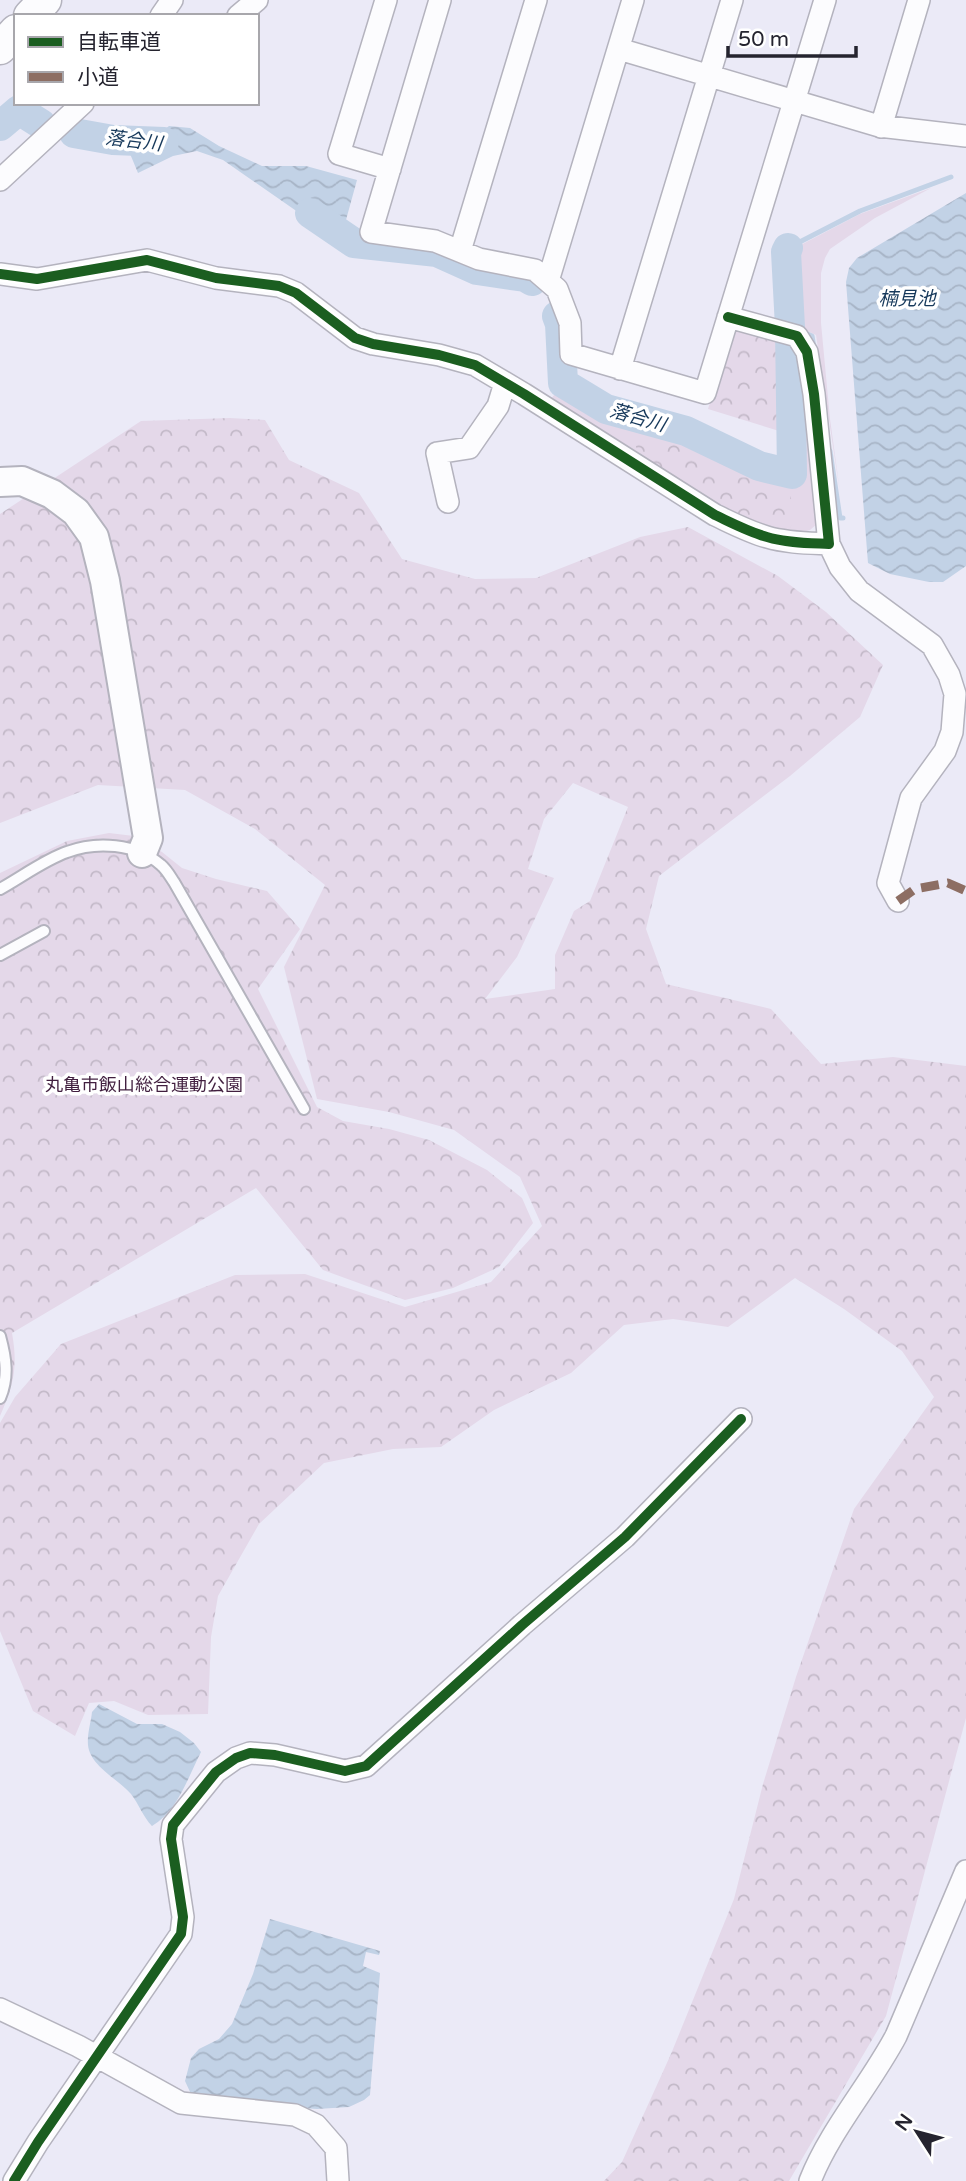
<svg xmlns="http://www.w3.org/2000/svg" width="966" height="2181" viewBox="0 0 966 2181" font-family="'Varela Round','Noto Sans JP',sans-serif">
<style>
.grass{fill:#e4d8e9}
.forest{fill:url(#forest-crowns);fill-rule:evenodd}
.water{fill:url(#water-waves)}
.lines{fill:none;stroke-linecap:round;stroke-linejoin:round}
.stream{stroke:#c2d2e6;stroke-width:5}
.river{stroke:#c2d2e6;stroke-width:30}
.lane-casing{stroke:#b4b3be;stroke-width:14}
.street-casing{stroke:#b4b3be;stroke-width:24}
.secondary-casing{stroke:#b4b3be;stroke-width:32}
.primary-casing{stroke:#b4b3be;stroke-width:35}
.lane{stroke:#fcfcfe;stroke-width:10}
.street{stroke:#fcfcfe;stroke-width:21}
.secondary{stroke:#fcfcfe;stroke-width:28}
.primary{stroke:#fcfcfe;stroke-width:32}
.quiet{stroke:#8d6e63;stroke-width:9;stroke-dasharray:18 9;stroke-linecap:butt}
.cycleway-casing{stroke:#fff;stroke-width:15}
.cycleway{stroke:#1b5e20;stroke-width:10}
.labels{text-anchor:middle;stroke-width:7;stroke-linejoin:round;paint-order:stroke}
.park-label{font-size:18px;fill:#411f3f;stroke:#fff}
.water-label{font-size:19px;font-style:italic;fill:#17395b;stroke:#fff}
</style>
<defs>
<pattern id="forest-crowns" width="20" height="18" patternUnits="userSpaceOnUse" patternTransform="scale(1.75)"><rect width="20" height="18" fill="#e4d8e9"/><path d="M2 6a3 3 0 1 1 6 0M12 15a3 3 0 1 1 6 0" fill="none" stroke="#c3b9c8"/></pattern>
<pattern id="water-waves" width="16" height="10" patternUnits="userSpaceOnUse" patternTransform="scale(1.75)"><rect width="16" height="10" fill="#c2d2e6"/><path d="M0 5q4-4 8 0t8 0" fill="none" stroke="#a7b4c6"/></pattern>
</defs>
<rect width="100%" height="100%" fill="#ebeaf7"/>
<path class="grass" d="M931,188L875,218L830,249L825,258L821,273V323L830,419L840,492L816,335L794,325L789,253L791,250L860,214Z
M795,353L803,373L817,524L810,530L791,536L717,511L551,399L561,386L603,413L689,436L761,469L796,479Z"/>
<path class="forest" d="M740,327L785,340L789,434L708,409L731,331Z
M230,418L265,420L289,460L359,493L402,559L475,579L536,578L640,537L688,527L778,576L826,612L883,665L860,717L790,776L659,876L646,929L666,984L771,1009L821,1064L893,1057L966,1066V1718L886,2016L789,2181H604L622,2162L671,2054L734,1899L763,1784L796,1677L854,1509L934,1397L902,1351L844,1309L795,1278L728,1327L673,1319L624,1325L571,1373L494,1410L441,1447L393,1449L324,1463L259,1524L218,1596L211,1637L208,1714L148,1715L114,1701L89,1703L75,1736L33,1711L0,1631V1423L15,1397L61,1344L235,1275L305,1274L405,1307L491,1282L542,1226L520,1177L454,1130L389,1112L317,1099L284,967L325,885L255,829L185,790L98,785L0,823V514L141,421ZM573,783L628,807L590,901L574,911L555,955V989L485,999L517,957L554,878L528,869L544,819Z
M651,431L697,448L702,465L720,477L771,478L788,488L796,516L788,532C727,521 688,487 638,453L635,443Z
M109,833L134,836L162,852L182,868L216,879L267,891L300,929L258,989L317,1107L343,1121L389,1129L429,1140L487,1170L522,1198L533,1223L499,1267L453,1288L405,1300L323,1270L256,1188L12,1333C18,1366 14,1385 0,1416V873L67,841Z"/>
<path class="water" d="M169,126L190,128L219,146L262,166H306L357,180L341,238L328,233L223,160L197,151L173,156L138,173L121,132L156,136Z
M966,193V566L943,582H929L890,574L868,563L846,282L849,268L857,258Z
M99,1704L137,1724H162L180,1732L194,1743L201,1752C188,1777 178,1811 152,1826C143,1817 139,1804 131,1794C118,1779 90,1766 88,1745C87,1734 91,1722 92,1712Z
M270,1919L380,1951L379,1955L366,1952L363,1966L380,1973L370,2095L364,2100L349,2107L317,2109L247,2104L191,2094L185,2081L191,2058L199,2049L219,2039L232,2024L253,1974Z"/>
<g class="lines">
<path class="stream" d="M788,248L860,211L951,177
M803,332L812,336L814,348
M830,451L840,518H843"/>
<path class="river" d="M0,126L19,110L41,124
M74,133L113,140L164,142
M310,213L354,243L437,252L477,270L525,277L532,281
M557,316L560,324L563,383L606,409L686,431L759,466L792,474L790,327L786,252L788,248"/>
<g class="lane-casing">
<path id="lane" d="M0,889C20,878 46,859 67,852C96,841 136,843 161,865C166,869 170,876 174,882L304,1109
M0,955L44,931
M0,1336C6,1358 9,1377 0,1398"/>
</g>
<g class="street-casing">
<path id="street" d="M386,0L339,154L390,169
M440,0L371,232L435,241L479,259L535,270L557,289L570,323L571,354L705,393L825,0
M161,16L172,0
M238,16L257,0
M619,49L879,126L966,136
M881,127L919,0
M0,180L83,103
M460,251L536,0
M0,274L37,279L147,260L216,278L279,286L296,293L355,338L373,344L439,355L475,365L524,394L715,515C732,523 749,532 767,537C787,543 809,543 829,544L814,394L807,352L797,336L728,317
M548,281L633,0
M620,369L732,0
M448,502L437,453L469,448L498,406L505,383
M829,544L840,567L859,591L932,645L949,675L955,694L952,732L945,751L911,798L888,883L898,901
M0,2009L78,2046L181,2103L295,2115L316,2125L336,2148L338,2181
M14,2181L38,2142L181,1934L183,1917L171,1839L173,1825L216,1772L236,1758L250,1753L275,1755L345,1771L366,1766L522,1625L625,1537L741,1419
M810,2181C830,2130 870,2085 896,2036L966,1871"/>
</g>
<g class="secondary-casing">
<path id="secondary" d="M0,482L22,481L52,494L76,512L94,537L105,581L148,838L142,853"/>
</g>
<g class="primary-casing">
<path id="primary" d="M30,16L45,0
M0,48L16,31"/>
</g>
<use href="#lane" class="lane"/>
<use href="#street" class="street"/>
<use href="#secondary" class="secondary"/>
<use href="#primary" class="primary"/>
<path class="quiet" d="M898,901L915,889L948,883L966,891"/>
<g class="cycleway-casing">
<path id="cycleway" d="M0,274L37,279L147,260L216,278L279,286L296,293L355,338L373,344L439,355L475,365L524,394L715,515C732,523 749,532 767,537C787,543 809,543 829,544L814,394L807,352L797,336L728,317
M14,2181L38,2142L181,1934L183,1917L171,1839L173,1825L216,1772L236,1758L250,1753L275,1755L345,1771L366,1766L522,1625L625,1537L741,1419"/>
</g>
<use href="#cycleway" class="cycleway"/>
</g>
<g class="labels">
<g class="park-label">
<text x="144" y="1091">丸亀市飯山総合運動公園</text>
</g>
<g class="water-label">
<text transform="translate(134 140) rotate(7)" y="7">落合川</text>
<text x="907" y="305">楠見池</text>
<text transform="translate(638 417) rotate(16)" y="7">落合川</text>
</g>
</g>
<rect x="14" y="14" width="245" height="91" fill="#ffffff" stroke="#a8a7ac" stroke-width="2"/>
<rect x="28" y="37" width="35" height="10" fill="#1b5e20" stroke="#a8a7ac" stroke-width="2"/>
<text x="77" y="49" font-size="21" fill="#25242f">自転車道</text>
<rect x="28" y="72" width="35" height="10" fill="#8d6e63" stroke="#a8a7ac" stroke-width="2"/>
<text x="77" y="84" font-size="21" fill="#25242f">小道</text>
<g transform="translate(917 2132) rotate(306)" stroke="#ffffff" stroke-width="5" paint-order="stroke">
<path d="M0-5L12 26L0 18L-12 26Z" fill="#25242f"/>
<text y="-10" font-size="19" font-weight="bold" text-anchor="middle" fill="#25242f">N</text>
</g>
<path d="M728 46v10h128v-10" fill="none" stroke="#25242f" stroke-width="3.5"/>
<text x="738" y="46" font-size="21" fill="#25242f" stroke="#ffffff" stroke-width="5" paint-order="stroke">50 m</text>
</svg>
